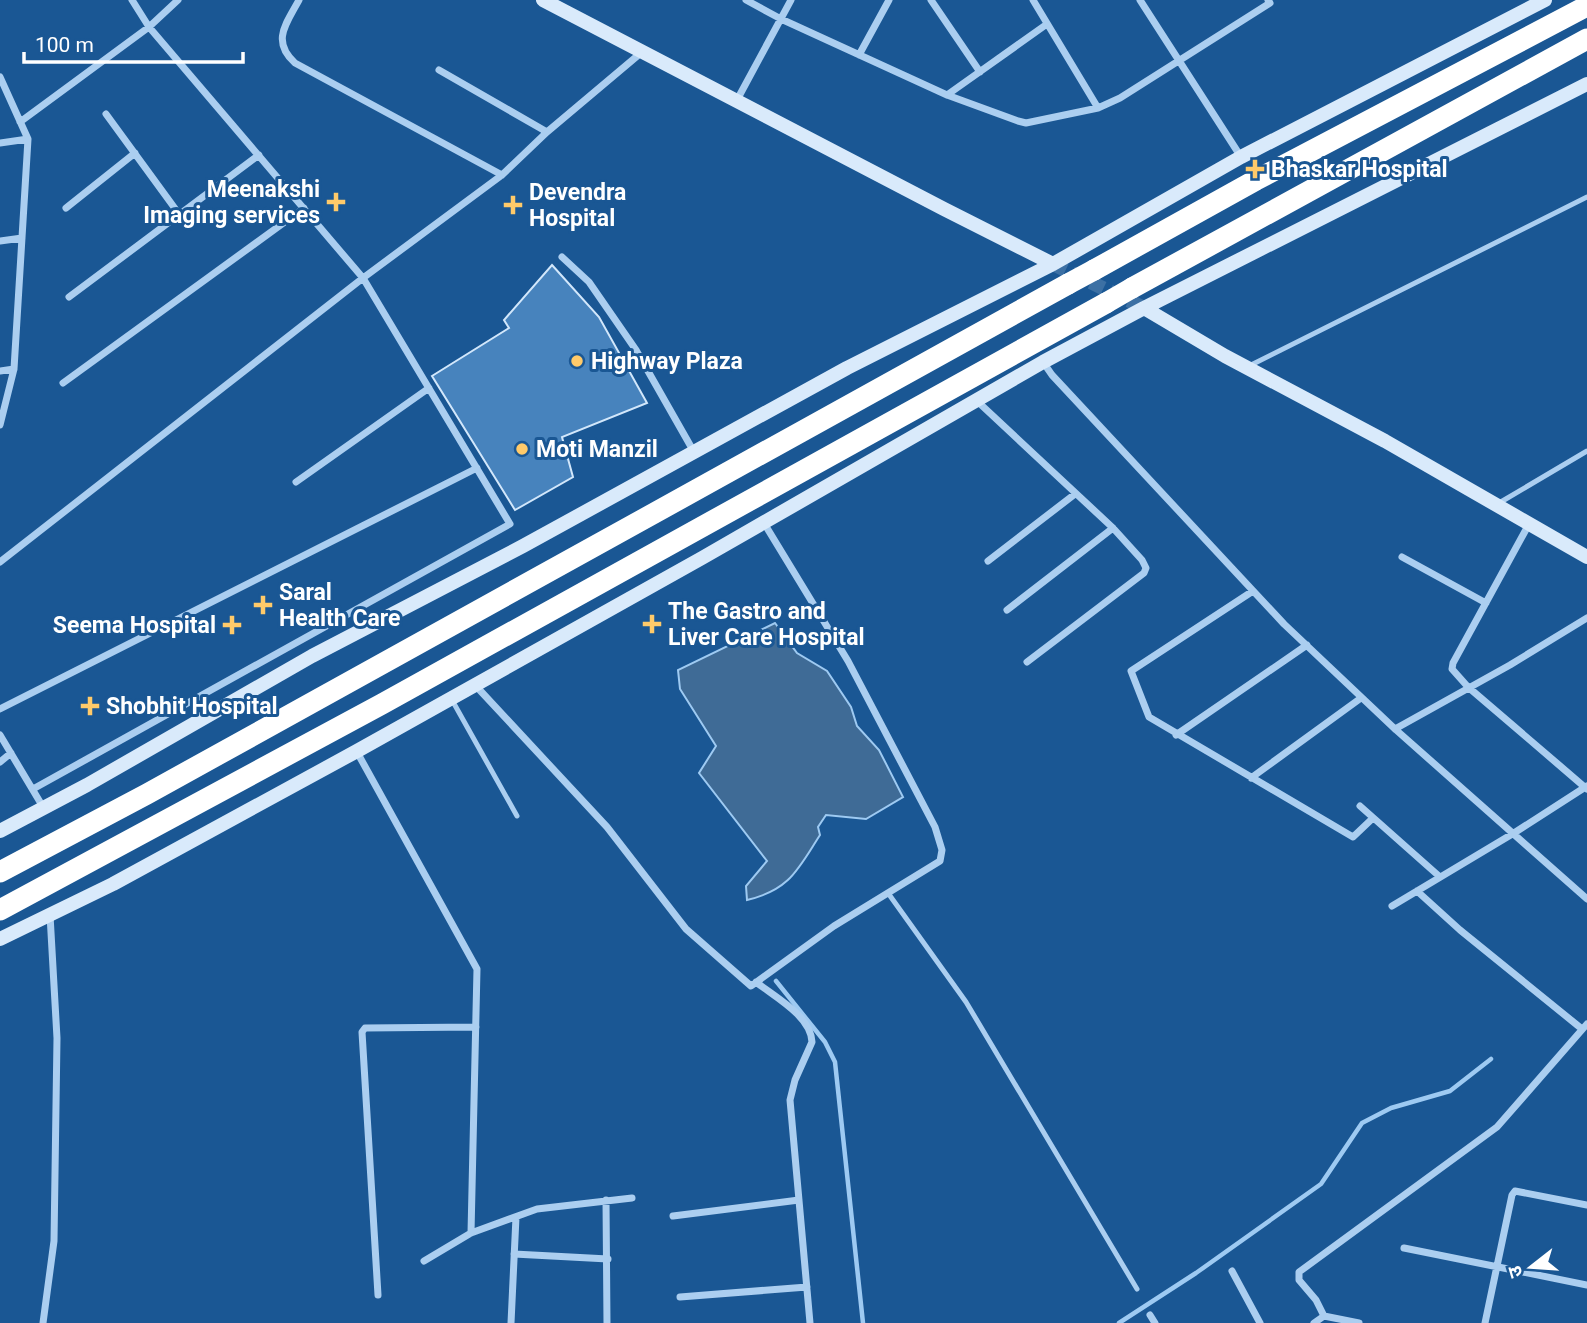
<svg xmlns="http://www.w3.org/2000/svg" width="1587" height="1323" viewBox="0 0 1587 1323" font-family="Roboto,'Noto Sans Devanagari',sans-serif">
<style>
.water{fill:#3f6b96;stroke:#9ecaf2;stroke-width:2}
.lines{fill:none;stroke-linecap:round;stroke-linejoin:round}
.stream{stroke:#9ecaf2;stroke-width:4.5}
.building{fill:#4783bd;stroke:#d2e7fb;stroke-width:2}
.secondary-tunnel{stroke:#3c70a4;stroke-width:14;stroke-dasharray:14 7;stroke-linecap:butt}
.lane{stroke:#abcef0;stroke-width:5}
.street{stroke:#abcef0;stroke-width:7}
.secondary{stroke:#d9eafb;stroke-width:14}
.highway{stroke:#fff;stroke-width:21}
.highway-bridge{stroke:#fff;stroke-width:21}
.poi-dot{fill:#ffca6a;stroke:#1a5794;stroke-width:2.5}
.labels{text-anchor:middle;stroke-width:6;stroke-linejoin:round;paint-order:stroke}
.poi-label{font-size:23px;font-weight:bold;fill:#fff;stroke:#1a5794;text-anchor:start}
</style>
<rect width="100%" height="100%" fill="#1a5794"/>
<path class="water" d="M775,623L797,653L827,671L851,707L857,726L879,750L903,797L866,819L826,815L818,827L820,835C798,869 790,890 747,900L746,886L767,861L699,773L716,746L680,689L678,670Z"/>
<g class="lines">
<path class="stream" d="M776,981L825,1042L835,1062L863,1323
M1119,1323L1196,1273L1321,1184L1362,1123L1391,1108L1450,1091L1491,1059"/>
</g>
<path class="building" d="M552,265L599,317L647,403L562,437L573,477L515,510L432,376L509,328L504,320Z"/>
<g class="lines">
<path class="secondary-tunnel" d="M1053,264L1144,308"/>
<path class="lane" d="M1249,366L1587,197
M1499,503L1587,451
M452,700L517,816
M888,893L966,1002L1137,1289"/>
<path class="street" d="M299,0C286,24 271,41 295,63L502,175
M746,0L781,19L947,95L1018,121L1026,123L1098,108L1120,98L1270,3L1268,0
M931,0L980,72
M1033,0L1098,108
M1140,0L1241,157
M859,55L889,0
M439,70L547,132
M0,77L28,139L14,369L0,425
M947,95L1047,24
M737,100L791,0
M106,114L179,214
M20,122L149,27L178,0
M0,143L28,139
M66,208L135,153
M0,241L22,238
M562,257L589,282L636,350L694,452
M69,297L259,155
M1043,362L1052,375L1284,624L1395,729L1587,899
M0,371L14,369
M63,383L304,208
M977,401L1113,528L1142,560L1146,568L1144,573L1027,662
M296,482L429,388
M1529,524L1453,663L1452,669L1468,687L1587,789
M1402,557L1486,603
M988,561L1075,494
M0,562L363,278L502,175L547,132L642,52
M1253,591L1131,671L1149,717L1353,837L1373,818
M1007,610L1113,528
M475,685L607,827L686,929L751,986L834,926L940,861L942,850L935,827L848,661L764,523
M0,709L477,468
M1395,729L1510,665L1587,618
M0,735L43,807
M1176,735L1307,645
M357,752L477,969L471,1233
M0,762L11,753
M1251,778L1361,698
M33,789L510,524L363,278L149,27L132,0
M1360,806L1440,877
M1417,891L1460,930L1582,1029
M1392,906L1514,833L1587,786
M756,982C775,997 811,1016 812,1042L795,1080L790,1100L810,1323
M606,1200L607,1323
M673,1216L799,1200
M1404,1248L1587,1285
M514,1254L608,1259
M424,1261L471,1233L537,1209L632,1198
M1232,1271L1260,1323
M378,1295L362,1032L365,1028L476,1027
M680,1297L807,1287
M1150,1315L1155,1323
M1324,1316L1359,1323
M43,1323L54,1241L57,1038L50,915
M511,1323L516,1217
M1314,1323L1324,1316L1316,1300L1299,1280V1272L1497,1127L1587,1024
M1485,1323L1512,1195L1515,1191L1587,1205"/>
<path class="secondary" d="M543,0L944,209L1053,264
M1144,308L1225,356L1385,441L1587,557
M0,831L87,785L312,656L523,546L847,368L1053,264L1241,157L1545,0
M0,939L113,884L357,751L702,558L1043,362L1144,308L1587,84"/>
<path class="highway" d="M1094,270L1256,180L1587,6
M1132,288L1587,39
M0,872L147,794L1068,284
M0,910L382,704L1106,303"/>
<path class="highway-bridge" d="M1068,284L1094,270
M1106,303L1132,288"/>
</g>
<g class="poi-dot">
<path d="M1251.5 158.5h7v7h7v7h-7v7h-7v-7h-7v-7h7z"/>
<path d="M332.5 191.5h7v7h7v7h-7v7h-7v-7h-7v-7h7z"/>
<path d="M509.5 194.5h7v7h7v7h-7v7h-7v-7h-7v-7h7z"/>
<circle cx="577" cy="361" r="7"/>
<circle cx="522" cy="449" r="7"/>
<path d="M259.5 594.5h7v7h7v7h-7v7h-7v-7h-7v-7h7z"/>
<path d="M648.5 613.5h7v7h7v7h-7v7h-7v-7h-7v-7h7z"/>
<path d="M228.5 614.5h7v7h7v7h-7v7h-7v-7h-7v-7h7z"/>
<path d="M86.5 695.5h7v7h7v7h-7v7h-7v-7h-7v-7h7z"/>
</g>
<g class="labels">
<g class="poi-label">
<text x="1271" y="177">Bhaskar Hospital</text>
<text x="320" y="197" text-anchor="end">Meenakshi<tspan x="320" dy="26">Imaging services</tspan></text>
<text x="529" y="200">Devendra<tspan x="529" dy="26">Hospital</tspan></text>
<text x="591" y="369">Highway Plaza</text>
<text x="536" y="457">Moti Manzil</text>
<text x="279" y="600">Saral<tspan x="279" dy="26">Health Care</tspan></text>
<text x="668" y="619">The Gastro and<tspan x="668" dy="26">Liver Care Hospital</tspan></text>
<text x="216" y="633" text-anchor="end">Seema Hospital</text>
<text x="106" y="714">Shobhit Hospital</text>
</g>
</g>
<g transform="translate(1531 1267) rotate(253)" stroke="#1a5794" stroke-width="5" paint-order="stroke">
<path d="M0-5L12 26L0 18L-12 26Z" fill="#ffffff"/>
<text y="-10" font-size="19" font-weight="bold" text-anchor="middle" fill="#ffffff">उ</text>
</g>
<path d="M24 52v10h219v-10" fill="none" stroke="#ffffff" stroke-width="3.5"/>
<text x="35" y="52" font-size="21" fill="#ffffff" stroke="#1a5794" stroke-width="5" paint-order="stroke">100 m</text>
</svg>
